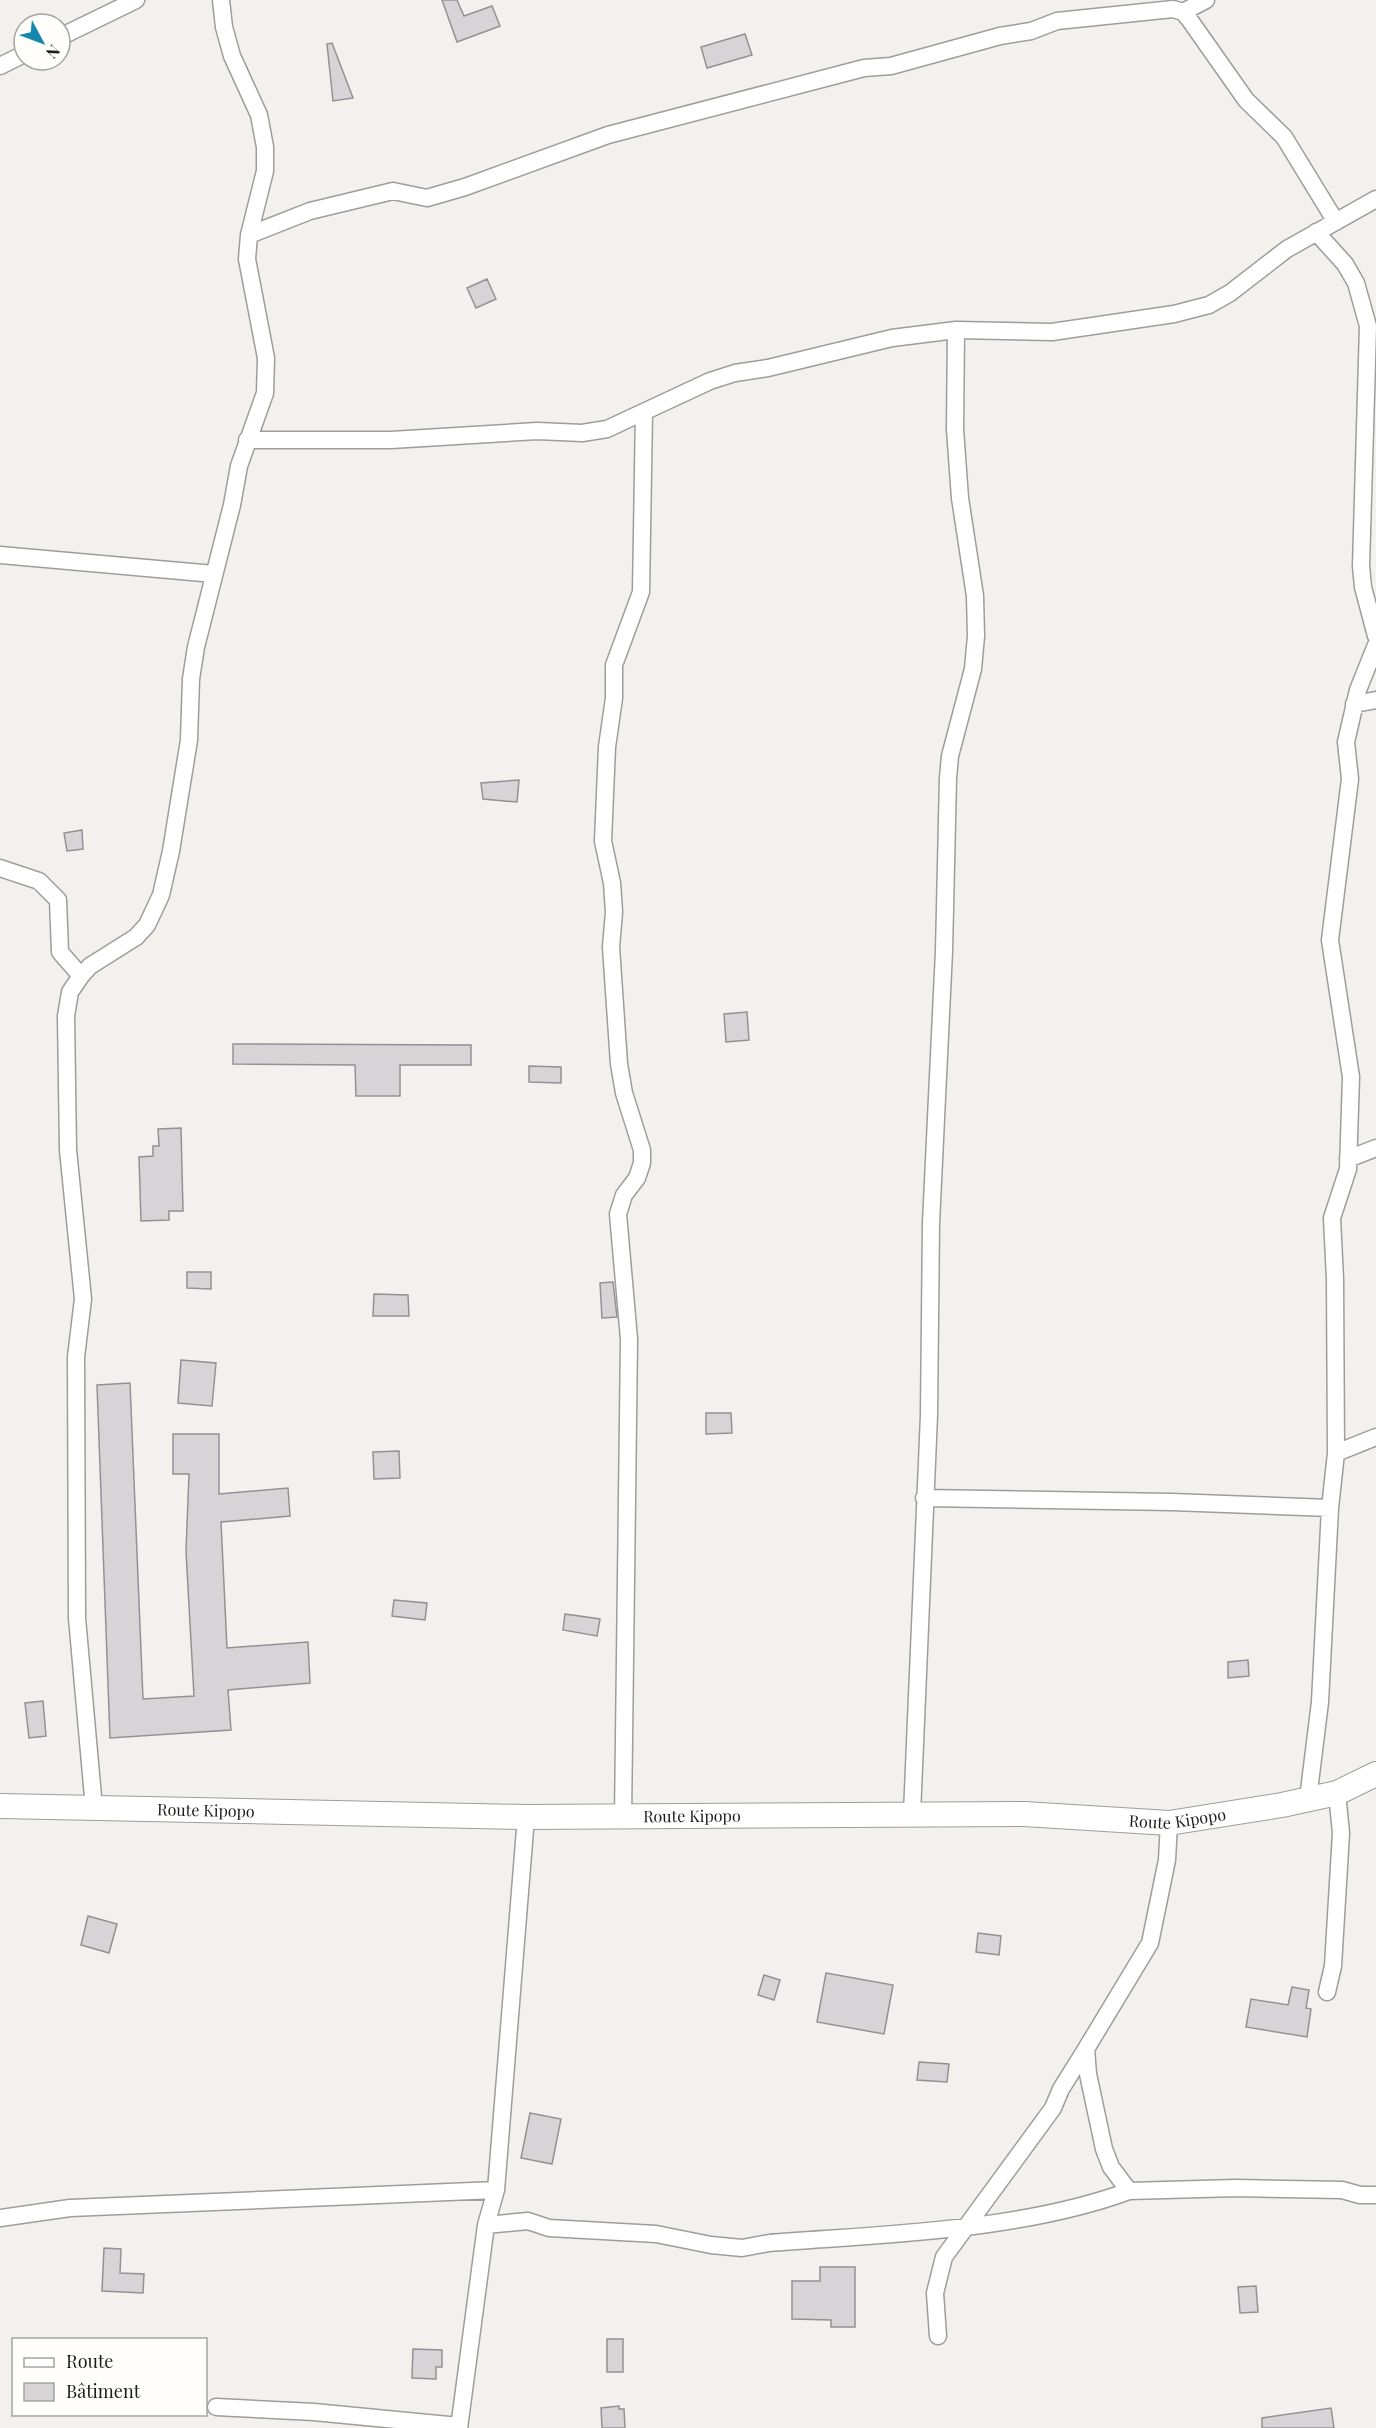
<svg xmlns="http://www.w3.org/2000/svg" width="1376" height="2428" viewBox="0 0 1376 2428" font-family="'Playfair Display',serif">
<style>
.building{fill:#d7d4d7;stroke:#939193;stroke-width:1.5}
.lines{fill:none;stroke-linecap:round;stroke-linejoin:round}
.minor-casing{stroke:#9e9d9a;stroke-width:19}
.secondary-casing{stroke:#9e9d9a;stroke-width:26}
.minor{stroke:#fff;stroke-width:16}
.secondary{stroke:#fff;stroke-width:24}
.labels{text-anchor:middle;stroke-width:4.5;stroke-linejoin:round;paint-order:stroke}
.street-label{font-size:16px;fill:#1c1c1b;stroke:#fffefb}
</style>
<rect width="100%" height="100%" fill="#f2f1ed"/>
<path class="building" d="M442,0H457L464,16L492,6L500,26L457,42Z
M745,34L752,55L707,68L701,47Z
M332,43L353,98L333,101L327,44Z
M487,279L496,299L476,308L467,288Z
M519,780L517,802L483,799L481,783Z
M82,830L83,849L67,851L64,833Z
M747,1012L749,1040L726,1042L724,1014Z
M233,1044L471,1045V1065H400V1096H356L355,1065L233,1064Z
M529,1066L561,1067V1083L529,1082Z
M181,1128L183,1211H169V1220L141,1221L139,1157L153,1156V1146H159L158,1129Z
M187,1272H211V1289L187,1288Z
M613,1282L617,1317L602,1318L600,1283Z
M374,1294L408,1295L409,1316H373Z
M181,1360L216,1363L212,1406L178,1403Z
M130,1383L143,1699L194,1696L186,1551L189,1474H173V1434H219V1494L288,1488L290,1516L221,1522L227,1648L308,1642L310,1683L228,1690L231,1730L110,1738L97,1385Z
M706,1413H731L732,1433L706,1434Z
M399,1451L400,1478L374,1479L373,1452Z
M394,1600L427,1603L425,1620L392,1616Z
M565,1614L600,1619L597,1636L563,1630Z
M1248,1660L1249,1676L1228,1678V1662Z
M43,1701L46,1736L29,1738L25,1703Z
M88,1916L117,1924L109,1953L81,1945Z
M978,1933L1001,1936L999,1955L976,1952Z
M826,1973L893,1985L884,2034L817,2022Z
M764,1975L780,1980L774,2000L758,1995Z
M1292,1987L1309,1990L1306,2008L1311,2009L1307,2037L1246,2027L1251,1999L1288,2005Z
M919,2062L949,2064L947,2082L917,2080Z
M530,2113L561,2119L552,2164L521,2158Z
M104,2248L121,2249L120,2273L144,2274L143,2293L102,2291Z
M820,2267H855V2327H831V2320L792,2319V2281H820Z
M1256,2286L1258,2312L1240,2313L1238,2287Z
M607,2339H623V2372H607Z
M413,2349L442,2350V2367H436V2379L412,2378Z
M619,2406V2409H624L625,2428H602L601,2408Z
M1331,2408L1334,2428H1262V2418Z"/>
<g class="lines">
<g class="minor-casing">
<path id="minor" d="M1183,12L1206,0
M60,37L136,0
M0,66L24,54
M1316,232L1345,264L1356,283L1368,326L1361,566L1363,587L1376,636
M249,235L310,211L393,191L427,198L465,187L608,135L864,68L891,66L1000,36L1031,31L1057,21L1173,9L1183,12L1189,19L1246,100L1284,137L1336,222
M247,440H391L537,431L582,433L607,429L710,381L735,373L768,368L892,338L956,330L1052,332L1174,314L1209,305L1230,293L1287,249L1376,199
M0,555L214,574
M1354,704L1376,700
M0,868L39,881L58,900L60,952L81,976
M1348,1159L1376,1148
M1336,1453L1376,1437
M924,1498L1172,1502L1330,1508
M1308,1799L1320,1702L1330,1508L1336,1453L1335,1279L1332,1218L1348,1169L1351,1077L1330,940L1350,779L1346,742L1358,690L1376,645
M94,1808L77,1618L76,1357L83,1299L68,1150L66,1016L70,992L81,976L90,966L136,937L147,925L161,895L171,851L189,740L191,679L196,647L232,505L239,466L265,393L266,358L247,259L249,235L265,171V147L259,115L232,56L224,27L221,0
M912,1814L929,1415L931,1223L944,951L948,778L950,756L973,669L976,636L975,596L960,498L955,429L956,330
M623,1818L629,1339L618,1214L624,1195L637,1178L642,1163V1150L624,1093L619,1064L611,947L614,912L612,883L603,841L607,747L614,698V665L641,592L644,412
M1327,1992L1333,1966L1341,1833L1337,1793
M1129,2191L1236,2188L1342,2190L1360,2195H1376
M0,2218L70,2208L496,2190
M486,2225L528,2221L549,2228L656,2234L711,2245L742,2248L769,2243C885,2234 1020,2231 1129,2191L1111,2167L1104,2149L1088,2074L1086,2049L1150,1943L1167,1860L1169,1823
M938,2336L935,2293L944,2257L1053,2108L1061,2089L1086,2049
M216,2407L314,2412L459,2426
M459,2428L486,2225L496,2190L526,1817"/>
</g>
<g class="secondary-casing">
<g id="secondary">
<path id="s1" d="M0,1806L526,1817L1024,1814L1169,1823L1282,1805L1337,1793L1376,1774"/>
</g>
</g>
<use href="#minor" class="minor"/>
<use href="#secondary" class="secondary"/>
</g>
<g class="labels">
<g class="street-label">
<text dy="6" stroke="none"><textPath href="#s1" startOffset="206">Route Kipopo</textPath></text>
<text dy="6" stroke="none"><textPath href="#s1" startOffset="1178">Route Kipopo</textPath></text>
<text dy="6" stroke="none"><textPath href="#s1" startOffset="692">Route Kipopo</textPath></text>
</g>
</g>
<rect x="12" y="2338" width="195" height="78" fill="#fffefb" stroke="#a4a4a1" stroke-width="1.5"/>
<rect x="24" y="2358" width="30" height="9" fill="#ffffff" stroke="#a4a4a1" stroke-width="1.5"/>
<text x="66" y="2368" font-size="18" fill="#1c1c1b">Route</text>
<rect x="24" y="2383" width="30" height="18" fill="#d7d4d7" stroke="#a4a4a1" stroke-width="1.5"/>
<text x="66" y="2398" font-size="18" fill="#1c1c1b">Bâtiment</text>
<g transform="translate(42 42) rotate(131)"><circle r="28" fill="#fffefb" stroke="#a4a4a1" stroke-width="1.5"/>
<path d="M0-4.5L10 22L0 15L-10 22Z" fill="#1687ad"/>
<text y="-9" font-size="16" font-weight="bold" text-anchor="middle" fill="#1c1c1b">N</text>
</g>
</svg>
